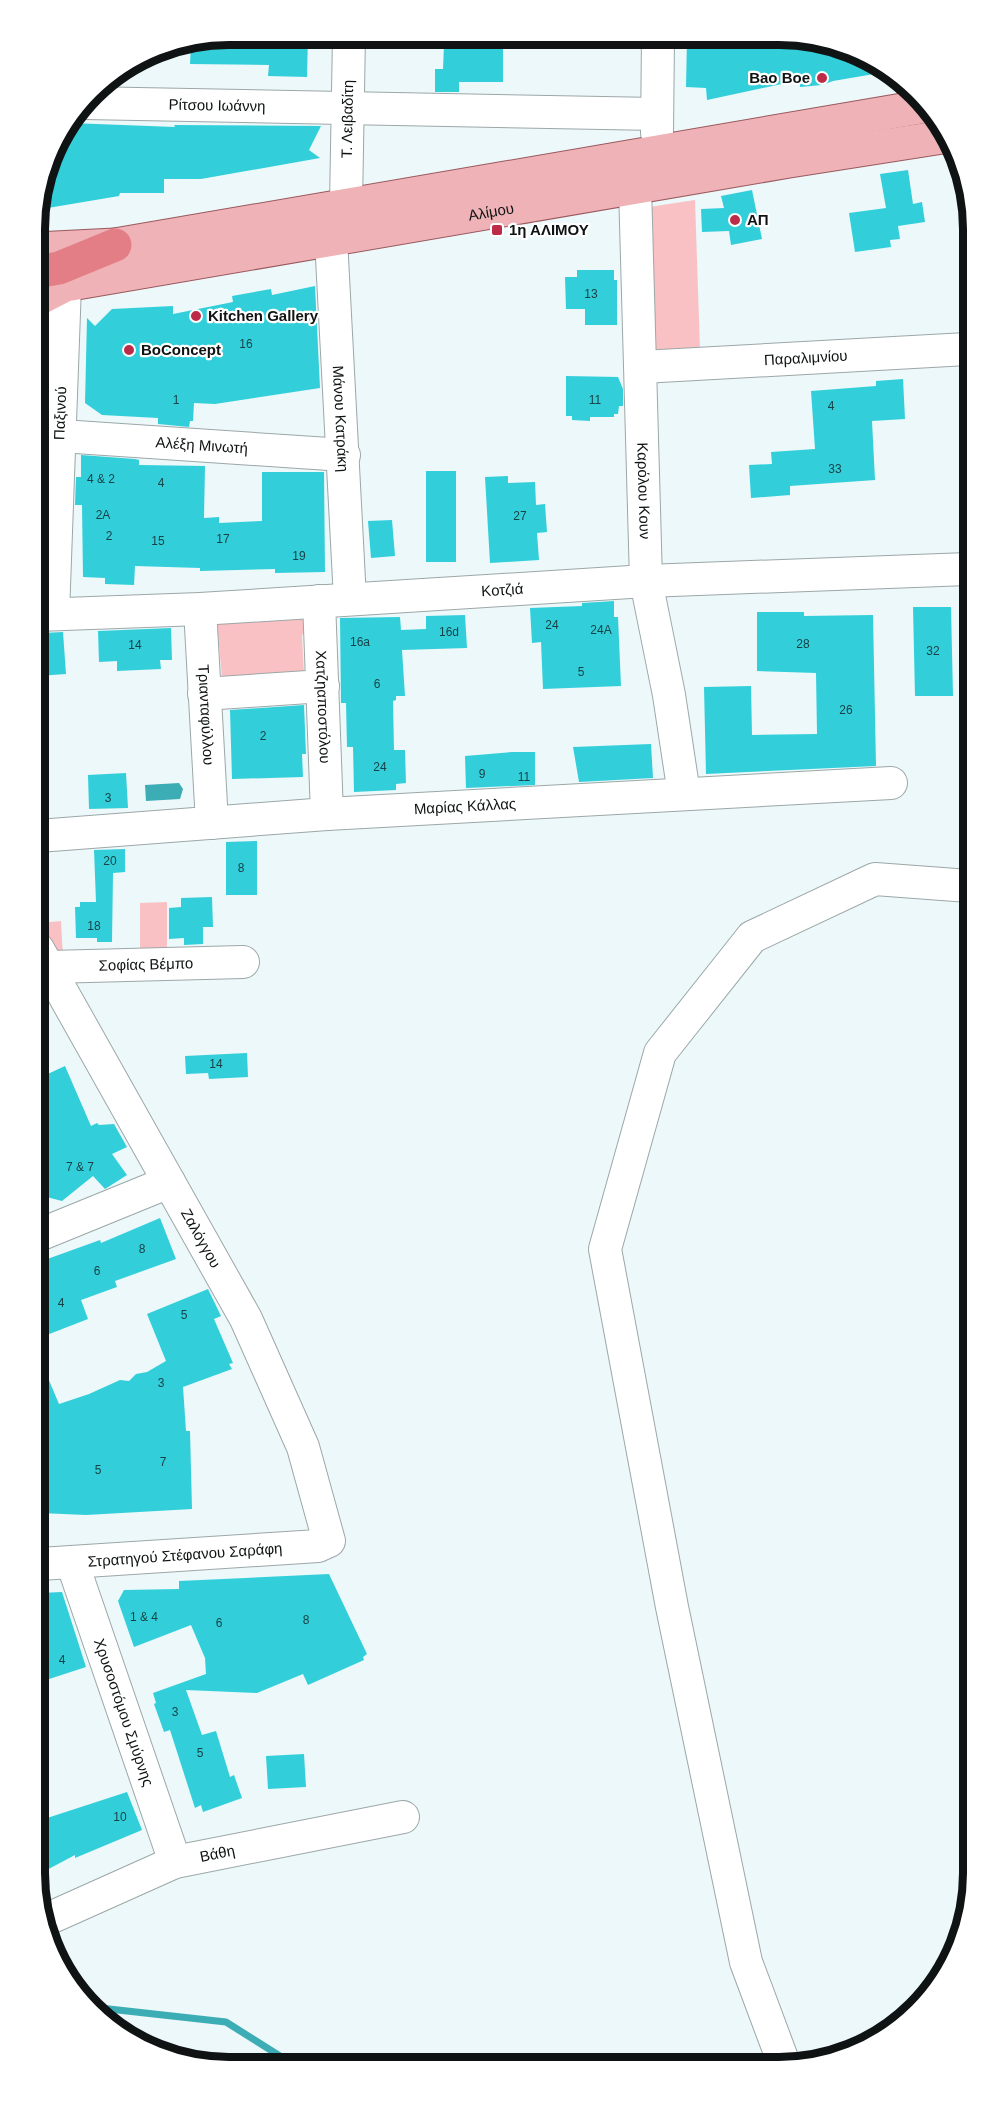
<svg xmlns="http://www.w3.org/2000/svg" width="1008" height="2102" viewBox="0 0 1008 2102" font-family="Arial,sans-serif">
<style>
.green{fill:#fac1c4}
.water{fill:#3cacb5}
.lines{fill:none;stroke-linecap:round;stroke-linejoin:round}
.stream{stroke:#3cacb5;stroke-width:7}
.building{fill:#32cfdb}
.minor-casing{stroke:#9ca7a8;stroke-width:34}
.major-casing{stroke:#99595e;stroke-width:35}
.highway-casing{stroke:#99595e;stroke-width:35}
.minor{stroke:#fff;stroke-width:32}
.major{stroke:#efb2b6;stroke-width:33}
.highway{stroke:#e47e86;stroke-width:33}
.poi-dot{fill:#bc2b47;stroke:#fff;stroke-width:2}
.labels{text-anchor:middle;stroke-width:4.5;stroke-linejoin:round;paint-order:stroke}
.number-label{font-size:12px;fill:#184245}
.poi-label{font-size:15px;font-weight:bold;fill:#0f1313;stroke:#fff;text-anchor:start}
.street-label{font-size:15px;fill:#0f1313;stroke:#fff}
.rim{fill:none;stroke:#0f1313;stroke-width:8}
</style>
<rect width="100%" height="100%" fill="#ecf8f9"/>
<path class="green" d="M695,200L700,349L653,352L649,207Z
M306,616L309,629L302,635L304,675L222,679L217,621Z
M167,902V953L140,954V903Z
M61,921L63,957L56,956L38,923Z"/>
<path class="water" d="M179,783L183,789L180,799L146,801L145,785Z"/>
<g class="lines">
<path class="stream" d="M91,2007L226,2022L291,2063"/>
</g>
<path class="building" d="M229,34L308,35L307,77L268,76L269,65L190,64L191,42Z
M453,36H467L466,45L503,46V82H459V92H435V69H443L444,45Z
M687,37L817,38L886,72L833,81L822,85L800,87V80L707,100L706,88L686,87Z
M70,123L175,127L174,125L321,126L309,150L320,158L201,179H164V193H120L119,196L36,210L55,142Z
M908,170L913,204L922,202L925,222L898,226L900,239L890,240L891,247L855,252L849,213L886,208L880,174Z
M752,190L762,239L731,245L729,231L702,232L701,209L724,208L721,196Z
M577,270H614V280H617V325H585V309H566L565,277H577Z
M315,286L320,388L215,404L194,403L193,421H190L189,427L158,424V418L102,415L85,403L87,318L95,326L112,309L173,306V314L233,302L232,296L271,289L272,295Z
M566,376L618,377L623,389V406H619L618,414H614V417H590V421L572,420V416H566Z
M903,379L905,419L872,421L875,480L790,486V495L751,498L749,465L772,464L771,452L815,449L811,391L876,386V381Z
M81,455L135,459L139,460V465L205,466L204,518L219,517V523L262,521V472H324L325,572L275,573V569L200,571V568L135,566L134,585L105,584V578L83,577L82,505H75L76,477H81Z
M426,471H456V562H426Z
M508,476V483L535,482L536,505L545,504L547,532L537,533L539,560L490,563L485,477Z
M392,520L395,556L371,558L368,521Z
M614,601V617H618L621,686L543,689L541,642L532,643L530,608L582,606V603Z
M913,607H951L953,696H915Z
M757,612H804V616L873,615L876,766L706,774L704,687L751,686L752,735L817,734L816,673L757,671Z
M465,615L467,648L402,650L405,696H396V700L393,701L394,750H405L406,783L396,784V790L354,792L353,747H347L346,703H341L340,618L400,617L401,630L426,629V616Z
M171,628L172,660H160L161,669L117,671V661L99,662L98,631Z
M63,632L66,674L38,676L37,636H43V633Z
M304,705L306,754H302L303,777L232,779L230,710Z
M651,744L653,778L579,782L573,747Z
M512,752H535V785L466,788L465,756Z
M126,773L128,808L89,809L88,775Z
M257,841V895H226V842Z
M125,849V872L113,873L112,942H97V938H76L75,907H80V902H96L94,850Z
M212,897L213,927H203V944L184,945V938L169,939V908L181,907V898Z
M247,1053L248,1077L209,1079L208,1073L186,1074L185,1056Z
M65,1066L91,1126L97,1123L99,1125L114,1124L127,1147L112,1154L127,1175L105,1189L93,1176L62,1201L39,1195V1078Z
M160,1218L176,1259L115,1281L117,1287L81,1300L88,1319L39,1338V1262L100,1240L101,1243Z
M208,1289L221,1316L214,1319L233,1363L229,1364L232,1369L183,1387L186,1431H190L192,1509L86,1515L40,1513V1359L59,1404L89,1394L120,1380L129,1381L136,1374L147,1372L166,1361L147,1314Z
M329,1574L367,1654L363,1657L364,1660L308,1685L303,1674L257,1693L186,1690L202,1735L216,1731L230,1777L234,1775L242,1798L203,1812L201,1805L195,1808L170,1730L164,1732L154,1704L156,1703L153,1693L206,1674L205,1658L191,1625L134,1647L118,1601L124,1590L179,1589V1581Z
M62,1592L86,1667L40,1682V1593Z
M304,1754L306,1787L268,1789L266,1756Z
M127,1792L142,1830L75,1858V1855L41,1873V1820Z"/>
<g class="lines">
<g class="minor-casing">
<g id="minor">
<path id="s1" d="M85,103L657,114"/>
<path d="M657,133L658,37"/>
<path id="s2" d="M635,187L646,581L669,695L684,794"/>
<path id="s3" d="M346,205L349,35"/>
<path id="s4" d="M331,239L350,599"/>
<path id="s5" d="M642,367L967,349"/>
<path id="s6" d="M61,436L344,455"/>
<path id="s7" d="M319,601L327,814"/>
<path id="s8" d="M200,609L212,823"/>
<path id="s9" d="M53,614L65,285"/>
<path id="s10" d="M37,615L200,609L646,581L968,569"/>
<path d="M204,694L323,686"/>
<path id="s11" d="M38,836L327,814L891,783"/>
<path id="s12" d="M38,949L246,1319L303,1447L329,1541L318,1546L40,1564"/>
<path id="s13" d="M50,967L243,962"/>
<path d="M39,1235L169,1182"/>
<path id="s14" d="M72,1562L175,1862"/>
<path id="s15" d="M41,1922L175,1862L403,1817"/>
<path d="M783,2061L746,1962L672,1607L605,1249L660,1053L752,937L875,879L969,886"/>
</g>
</g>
<g class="major-casing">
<g id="major">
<path d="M36,249L115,245L926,106"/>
<path id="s16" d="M36,300L65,285L789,161L949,136"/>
</g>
</g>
<g class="highway-casing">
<path id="highway" d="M36,272L59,268L115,245"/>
</g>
<use href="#minor" class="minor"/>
<use href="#major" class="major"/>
<use href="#highway" class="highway"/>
</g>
<g class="poi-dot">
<circle cx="822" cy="78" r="6"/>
<circle cx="735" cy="220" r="6"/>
<rect x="491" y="224" width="12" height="12" rx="3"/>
<circle cx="196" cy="316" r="6"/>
<circle cx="129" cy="350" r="6"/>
</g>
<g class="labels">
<g class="number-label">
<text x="591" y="298">13</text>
<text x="246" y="348">16</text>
<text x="176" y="404">1</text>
<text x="595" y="404">11</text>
<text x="831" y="410">4</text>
<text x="835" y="473">33</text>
<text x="101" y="483">4 &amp; 2</text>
<text x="161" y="487">4</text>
<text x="103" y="519">2A</text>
<text x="520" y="520">27</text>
<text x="109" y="540">2</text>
<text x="223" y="543">17</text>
<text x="158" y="545">15</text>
<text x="299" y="560">19</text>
<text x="552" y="629">24</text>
<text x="601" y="634">24A</text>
<text x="449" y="636">16d</text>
<text x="360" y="646">16a</text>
<text x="803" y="648">28</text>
<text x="135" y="649">14</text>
<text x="933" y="655">32</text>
<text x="581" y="676">5</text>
<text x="377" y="688">6</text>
<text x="846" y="714">26</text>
<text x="263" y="740">2</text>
<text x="380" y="771">24</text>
<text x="482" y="778">9</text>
<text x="524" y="781">11</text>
<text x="108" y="802">3</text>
<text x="110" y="865">20</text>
<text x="241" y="872">8</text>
<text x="94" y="930">18</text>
<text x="216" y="1068">14</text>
<text x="80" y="1171">7 &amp; 7</text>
<text x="142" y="1253">8</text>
<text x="97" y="1275">6</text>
<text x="61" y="1307">4</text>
<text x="184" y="1319">5</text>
<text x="161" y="1387">3</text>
<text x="163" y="1466">7</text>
<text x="98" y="1474">5</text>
<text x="144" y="1621">1 &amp; 4</text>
<text x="306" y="1624">8</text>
<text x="219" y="1627">6</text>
<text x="62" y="1664">4</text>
<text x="175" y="1716">3</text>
<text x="200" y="1757">5</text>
<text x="120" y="1821">10</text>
</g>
<g class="poi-label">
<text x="810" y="83" text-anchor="end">Bao Boe</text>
<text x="747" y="225">ΑΠ</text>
<text x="509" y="235">1η ΑΛΙΜΟΥ</text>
<text x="208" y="321">Kitchen Gallery</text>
<text x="141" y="355">BoConcept</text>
</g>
<g class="street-label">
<text dy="5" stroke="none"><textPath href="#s1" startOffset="132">Ρίτσου Ιωάννη</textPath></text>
<text dy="5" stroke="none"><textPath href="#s3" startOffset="86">Τ. Λειβαδίτη</textPath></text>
<text dy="5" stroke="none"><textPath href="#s16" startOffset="465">Αλίμου</textPath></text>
<text dy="5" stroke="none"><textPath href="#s5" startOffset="164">Παραλιμνίου</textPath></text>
<text dy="5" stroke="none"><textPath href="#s9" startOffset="201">Παξινού</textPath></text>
<text dy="5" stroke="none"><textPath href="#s4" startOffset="180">Μάνου Κατράκη</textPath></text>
<text dy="5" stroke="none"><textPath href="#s6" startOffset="141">Αλέξη Μινωτή</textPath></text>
<text dy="5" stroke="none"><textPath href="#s2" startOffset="304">Καρόλου Κουν</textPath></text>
<text dy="5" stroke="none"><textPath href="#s10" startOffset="466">Κοτζιά</textPath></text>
<text dy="5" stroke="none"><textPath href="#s7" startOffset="106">Χατζηαποστόλου</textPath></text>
<text dy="5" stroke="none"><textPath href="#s8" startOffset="106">Τριανταφύλλου</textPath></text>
<text dy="5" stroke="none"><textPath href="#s11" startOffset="428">Μαρίας Κάλλας</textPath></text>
<text dy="5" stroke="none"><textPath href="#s13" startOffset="96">Σοφίας Βέμπο</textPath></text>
<text dy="5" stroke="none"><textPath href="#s12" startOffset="332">Ζαλόγγου</textPath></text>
<text transform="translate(185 1555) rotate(-4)" y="5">Στρατηγού Στέφανου Σαράφη</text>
<text dy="5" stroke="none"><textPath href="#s14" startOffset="159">Χρυσοστόμου Σμύρνης</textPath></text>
<text dy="5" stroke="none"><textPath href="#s15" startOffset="190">Βάθη</textPath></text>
</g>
</g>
<path d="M0 0H1008V2102H0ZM229 45H779A184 184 0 0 1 963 229V1873A184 184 0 0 1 779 2057H229A184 184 0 0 1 45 1873V229A184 184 0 0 1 229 45Z" fill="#fff" fill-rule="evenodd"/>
<path class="rim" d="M229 45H779A184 184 0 0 1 963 229V1873A184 184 0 0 1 779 2057H229A184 184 0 0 1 45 1873V229A184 184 0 0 1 229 45Z"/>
</svg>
